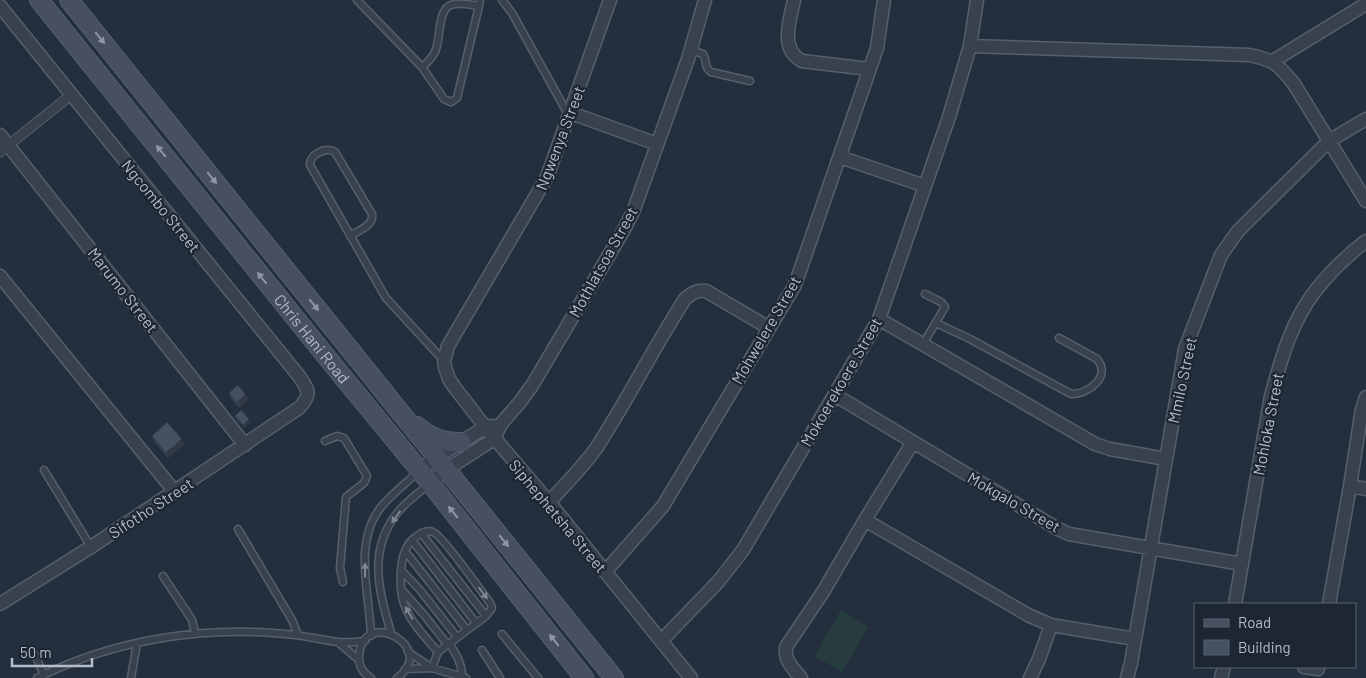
<svg xmlns="http://www.w3.org/2000/svg" width="1366" height="678" viewBox="0 0 1366 678" font-family="Barlow,sans-serif">
<style>
.grass{fill:#263c3f}
.lines{fill:none;stroke-linecap:round;stroke-linejoin:round}
.service-casing{stroke:#565f6c;stroke-width:9}
.pedestrian-casing{stroke:#565f6c;stroke-width:11}
.minor-casing{stroke:#565f6c;stroke-width:15}
.secondary-casing{stroke:#565f6c;stroke-width:20}
.service{stroke:#38414e;stroke-width:6}
.pedestrian{stroke:#38414e;stroke-width:9}
.minor{stroke:#38414e;stroke-width:12}
.secondary{stroke:#465061;stroke-width:18}
.wall{fill:#3b4654}
.shaded-wall{fill:#303945}
.building{fill:#455162;stroke:#303945}
.oneway{fill:#8e96a5}
.oneway2{fill:#7c8592}
.labels{text-anchor:middle;stroke-width:4.5;stroke-linejoin:round;paint-order:stroke}
.street-label{font-size:16px;fill:#b4bcc9;stroke:#1d2633}
</style>
<rect width="100%" height="100%" fill="#242f3e"/>
<path class="grass" d="M841,610L869,627L842,672L814,656Z"/>
<g class="lines">
<g class="service-casing">
<path id="service" d="M357,0L422,67C427,63 432,58 435,52C441,40 437,10 451,5C459,2 471,5 479,6L480,0
M502,0L512,13L569,116
M691,50L703,54C707,60 704,68 711,72L750,81
M422,67L444,99L451,102L457,98L479,6
M350,236C359,230 374,226 372,214L335,152C326,146 309,155 310,165L386,298L444,361
M936,323L970,339L1071,394C1088,395 1112,376 1097,359L1059,338
M923,344L945,307L941,302L925,294
M325,441L337,436L344,438L367,476L364,483L346,497L340,568L343,582
M44,470L91,547
M238,529L292,620L298,635
M421,533L486,616
M412,540L476,623
M405,551L467,630
M401,570L420,590L457,637
M163,576L192,620L195,633
M402,590L425,616L447,644
M391,633C379,591 367,550 398,512C407,501 419,493 429,484
M502,634L538,678
M371,636C370,595 352,541 382,506C393,493 406,483 418,472
M339,643L359,660
M449,643C456,654 462,663 462,677
M482,650L500,678
M408,652L432,668L466,678
M35,655L44,675
M432,668L438,652L486,616L492,608L490,603C482,592 442,535 433,532C426,529 417,535 412,540C398,554 398,592 406,609C413,625 427,639 438,652
M405,669L432,668
M37,678C114,640 200,626 285,634C303,635 320,640 338,642C347,643 356,642 365,641
M131,678L137,643
M371,678C363,673 358,665 359,655C364,606 439,648 397,678"/>
</g>
<g class="pedestrian-casing">
<path id="pedestrian" d="M0,152L71,95"/>
</g>
<g class="minor-casing">
<path id="minor" d="M610,0L547,177L448,346L444,361L445,367L449,379L455,388L490,433L549,502L691,678
M794,0C790,20 779,49 802,61L869,69
M0,6L299,376C309,391 312,394 299,408L91,547L0,604
M970,46L1249,55C1274,60 1278,64 1294,84L1366,201
M1273,61L1366,4
M571,113L657,144
M0,135L245,445
M840,157L925,186
M0,276L175,492
M879,319L1095,444L1110,449L1166,459
M835,395L1058,529L1069,534L1242,564
M419,471L436,457L486,427L493,426
M430,483L446,470L494,439L501,424L520,402L533,384L622,233L633,212L688,59L705,0
M1350,486L1366,489
M549,502C565,485 583,467 597,447C628,399 654,347 685,299C692,293 696,290 706,291L769,328
M865,520L1028,615L1051,625L1135,639
M605,572L663,506L795,285L877,48L884,0
M1235,604L1271,396C1281,359 1292,320 1316,290C1330,272 1348,255 1366,241
M1329,604L1350,486L1362,409L1366,397
M661,641L718,582L743,550L879,319L949,117L970,46L977,0
M1304,667L1318,669
M801,678C793,668 784,661 786,647L823,592L865,520L913,442
M1030,678L1039,659L1051,625
M1127,678L1131,663L1185,349L1221,255L1238,231L1329,141L1366,119
M1221,678L1224,667"/>
</g>
<g class="secondary-casing">
<g id="secondary">
<path id="s1" d="M39,0L325,355L430,483L584,678"/>
<path d="M69,0L614,678"/>
<path d="M417,426C431,437 443,443 461,442"/>
</g>
</g>
<use href="#service" class="service"/>
<use href="#pedestrian" class="pedestrian"/>
<use href="#minor" class="minor"/>
<use href="#secondary" class="secondary"/>
</g>
<path class="wall" d="M229,393L246,395L248,400L239,408L231,398Z
M235,416L249,419L250,422L244,428L236,418Z
M152,436L184,444L168,458L154,441Z"/>
<path class="shaded-wall" d="M246,395L248,400L239,408L237,402Z
M249,419L250,422L244,428L243,425Z
M182,439L184,444L168,458L166,453Z"/>
<path class="building" d="M238,385L246,395L237,402L229,393Z
M241,410L249,419L243,425L235,416Z
M167,422L182,439L166,453L152,436Z"/>
<defs><path id="oneway-solid" d="M-6-.8H1V-3.2L6.5 0L1 3.2V.8H-6Z" transform="scale(1.25)"/></defs>
<g class="oneway">
<use href="#oneway-solid" transform="translate(100 38) rotate(51)"/>
<use href="#oneway-solid" transform="translate(161 151) rotate(-129)"/>
<use href="#oneway-solid" transform="translate(212 178) rotate(51)"/>
<use href="#oneway-solid" transform="translate(262 278) rotate(-129)"/>
<use href="#oneway-solid" transform="translate(314 305) rotate(51)"/>
<use href="#oneway-solid" transform="translate(453 512) rotate(-129)"/>
<use href="#oneway-solid" transform="translate(504 541) rotate(51)"/>
<use href="#oneway-solid" transform="translate(554 640) rotate(-129)"/>
</g>
<g class="oneway2">
<use href="#oneway-solid" transform="translate(396 517) rotate(125)"/>
<use href="#oneway-solid" transform="translate(365 570) rotate(-90)"/>
<use href="#oneway-solid" transform="translate(483 593) rotate(53)"/>
<use href="#oneway-solid" transform="translate(409 613) rotate(-120)"/>
</g>
<g class="labels">
<g class="street-label">
<text transform="translate(560 138) rotate(-69)" y="6">Ngwenya Street</text>
<text transform="translate(161 206) rotate(51)" y="6">Ngcombo Street</text>
<text transform="translate(603 262) rotate(-61)" y="6">Mothlatsoa Street</text>
<text transform="translate(123 290) rotate(52)" y="6">Marumo Street</text>
<text transform="translate(766 330) rotate(-60)" y="6">Mohwelere Street</text>
<text dy="6" stroke="none"><textPath href="#s1" startOffset="435">Chris Hani Road</textPath></text>
<text transform="translate(1182 380) rotate(-78)" y="6">Mmilo Street</text>
<text transform="translate(841 382) rotate(-60)" y="6">Mokoerekoere Street</text>
<text transform="translate(1268 424) rotate(-79)" y="6">Mohloka Street</text>
<text transform="translate(1014 502) rotate(30)" y="6">Mokgalo Street</text>
<text transform="translate(151 508) rotate(-33)" y="6">Sifotho Street</text>
<text transform="translate(558 516) rotate(50)" y="6">Siphephetsha Street</text>
</g>
</g>
<rect x="1194" y="603" width="162" height="65" fill="#1d2633" stroke="#59626f"/>
<rect x="1204" y="619" width="25" height="8" fill="#465061" stroke="#59626f"/>
<text x="1238" y="628" font-size="15" fill="#b4bcc9">Road</text>
<rect x="1204" y="640" width="25" height="15" fill="#455162" stroke="#59626f"/>
<text x="1238" y="653" font-size="15" fill="#b4bcc9">Building</text>
<path d="M12 658v8h80v-8" fill="none" stroke="#b4bcc9" stroke-width="2.5"/>
<text x="20" y="658" font-size="15" fill="#b4bcc9" stroke="#1d2633" stroke-width="4" paint-order="stroke">50 m</text>
</svg>
